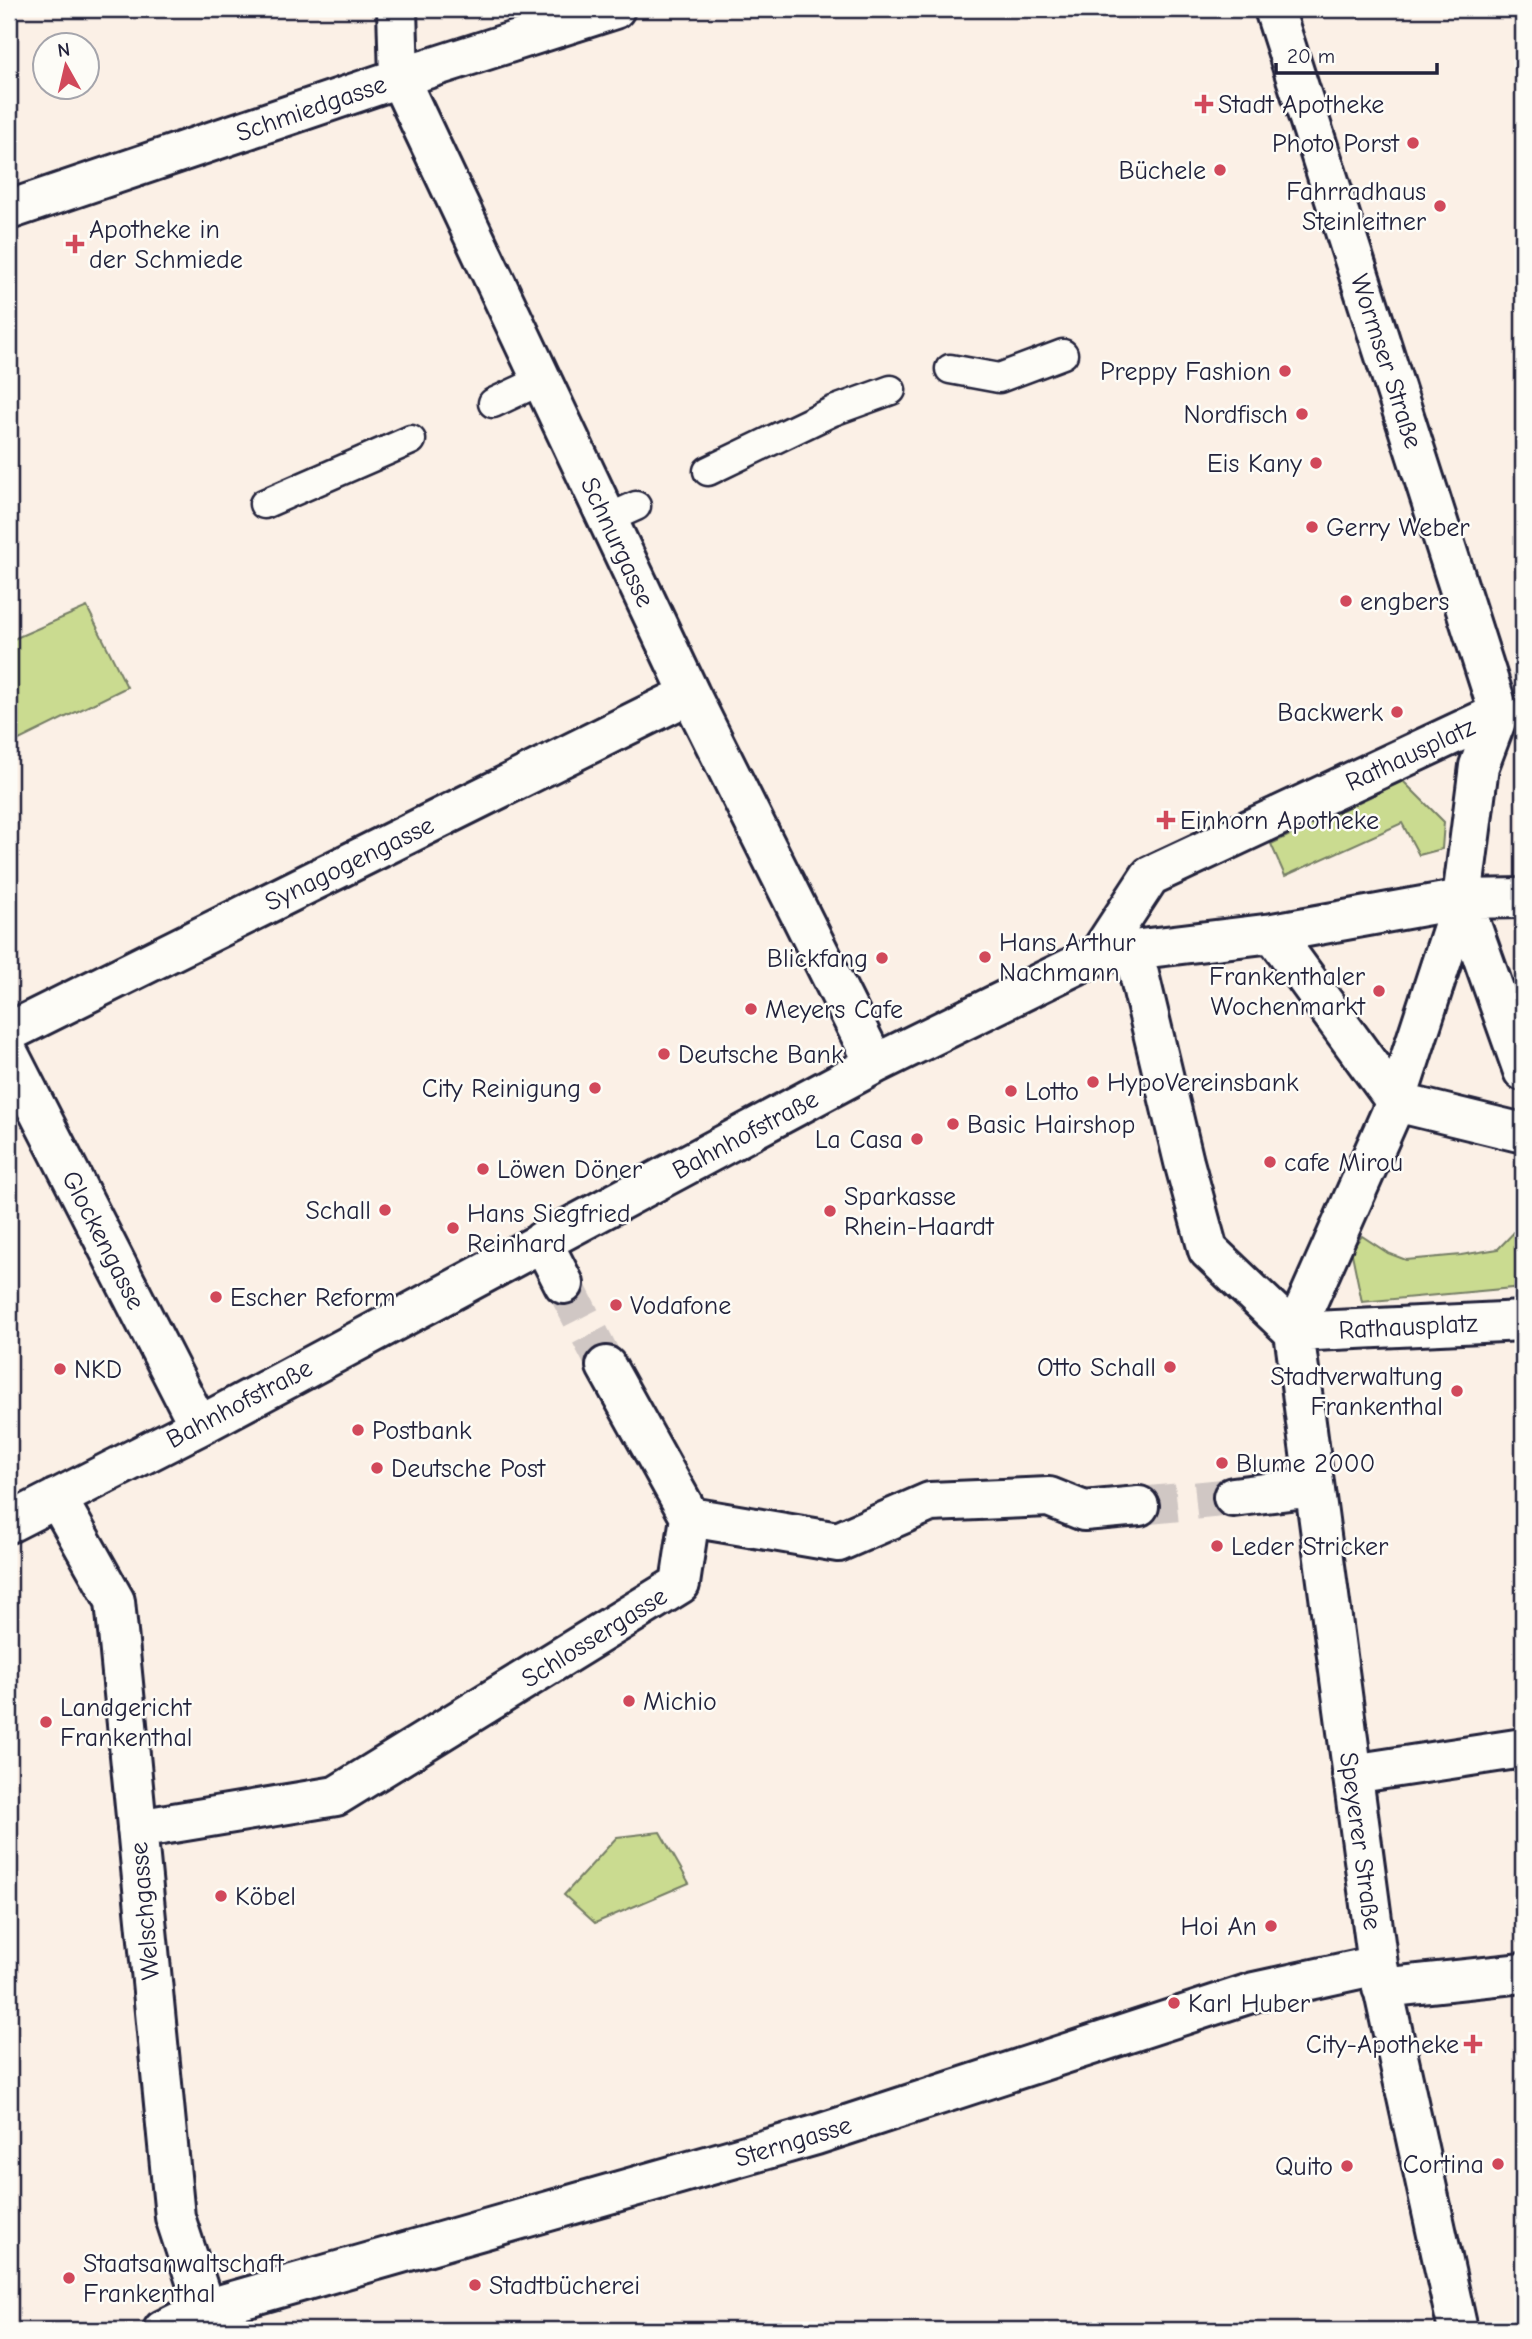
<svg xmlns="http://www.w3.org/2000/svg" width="1532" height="2339" viewBox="0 0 1532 2339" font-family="'Comic Neue',sans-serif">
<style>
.green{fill:#cadb90;stroke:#767e66;stroke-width:2}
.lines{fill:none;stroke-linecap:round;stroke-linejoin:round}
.street-tunnel{stroke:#d0c7c4;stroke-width:38;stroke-dasharray:38 19;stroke-linecap:butt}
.lane-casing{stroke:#22223b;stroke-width:33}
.street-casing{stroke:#22223b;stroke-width:44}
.lane{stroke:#fdfcf7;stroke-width:28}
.street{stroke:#fdfcf7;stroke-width:38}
.poi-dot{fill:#d1495b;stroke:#fdfcf7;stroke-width:2.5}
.labels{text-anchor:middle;stroke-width:5;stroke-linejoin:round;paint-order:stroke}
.poi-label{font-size:26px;fill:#22223b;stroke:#fdfcf7;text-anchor:start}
.street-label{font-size:26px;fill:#22223b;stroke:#fdfcf7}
</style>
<rect width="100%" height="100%" fill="#fbf0e6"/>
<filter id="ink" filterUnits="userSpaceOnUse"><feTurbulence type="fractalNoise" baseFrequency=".0143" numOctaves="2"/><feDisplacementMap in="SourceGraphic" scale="14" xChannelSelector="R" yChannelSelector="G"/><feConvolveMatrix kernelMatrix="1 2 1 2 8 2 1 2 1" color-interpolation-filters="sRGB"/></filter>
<g filter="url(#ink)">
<path class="green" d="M87,607L127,687L9,745V641Z
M1403,781L1444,822L1442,849L1419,855L1402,823L1285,876L1271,844Z
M1523,1223V1287L1362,1302L1351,1249L1362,1236L1388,1253L1406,1260L1461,1255L1498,1249Z
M660,1832L689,1883L595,1923L564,1895L617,1837Z"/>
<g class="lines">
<path class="street-tunnel" d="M564,1284L606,1366
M1139,1506L1233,1497"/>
<g class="lane-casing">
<path id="lane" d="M950,369L999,378L1063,354
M493,403L542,380
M708,471L833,411L891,390
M264,504L411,440
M607,519L636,506"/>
</g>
<g class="street-casing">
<path id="street" d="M397,9L399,78L690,694L875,1064
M1274,9L1499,713
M9,210L399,78L615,9
M1462,899L1523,1071
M1273,933L1396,1102L1523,1133
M1133,949L1184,1162L1208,1250L1294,1332L1523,1321
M1099,954L1150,876L1499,713
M9,1032L690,694
M9,1054L199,1426
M542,1241L564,1284
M606,1366L690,1517
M1233,1497L1314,1487
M57,1498L115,1601L175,2217L205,2309L217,2330
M9,1523L199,1426L875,1064L1099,954L1273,933L1462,899L1523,898
M1352,1774L1523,1748
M137,1829L336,1796L680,1584L690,1517L838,1542L930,1502L1049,1497L1084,1511L1139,1506
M1382,1988L1523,1973
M163,2330L205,2309L816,2135L1254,1992L1378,1965
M1458,2330L1378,1965L1294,1332L1396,1102L1462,899L1479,766L1499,713"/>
</g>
<use href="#lane" class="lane"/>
<use href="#street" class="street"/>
</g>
</g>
<g class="poi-dot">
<path d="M1200.5 93.5h7v7h7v7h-7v7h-7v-7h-7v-7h7z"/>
<circle cx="1413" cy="143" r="7"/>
<circle cx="1220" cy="170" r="7"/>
<circle cx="1440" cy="206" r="7"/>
<path d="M71.5 233.5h7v7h7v7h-7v7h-7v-7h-7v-7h7z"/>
<circle cx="1285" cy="371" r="7"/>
<circle cx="1302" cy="414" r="7"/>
<circle cx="1316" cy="463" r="7"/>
<circle cx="1312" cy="527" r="7"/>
<circle cx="1346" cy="601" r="7"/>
<circle cx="1397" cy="712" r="7"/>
<path d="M1162.5 809.5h7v7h7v7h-7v7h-7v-7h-7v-7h7z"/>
<circle cx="985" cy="957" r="7"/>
<circle cx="882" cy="958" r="7"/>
<circle cx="1379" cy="991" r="7"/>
<circle cx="751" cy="1009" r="7"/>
<circle cx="664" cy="1054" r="7"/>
<circle cx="1093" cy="1082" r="7"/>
<circle cx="595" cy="1088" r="7"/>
<circle cx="1011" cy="1091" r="7"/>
<circle cx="953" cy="1124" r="7"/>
<circle cx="917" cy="1139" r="7"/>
<circle cx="1270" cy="1162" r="7"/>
<circle cx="483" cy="1169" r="7"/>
<circle cx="385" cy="1210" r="7"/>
<circle cx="830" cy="1211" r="7"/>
<circle cx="453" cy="1228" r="7"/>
<circle cx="216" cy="1297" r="7"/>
<circle cx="616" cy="1305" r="7"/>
<circle cx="1170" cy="1367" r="7"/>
<circle cx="60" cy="1369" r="7"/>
<circle cx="1457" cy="1391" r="7"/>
<circle cx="358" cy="1430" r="7"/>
<circle cx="1222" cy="1463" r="7"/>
<circle cx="377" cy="1468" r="7"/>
<circle cx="1217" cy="1546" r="7"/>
<circle cx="629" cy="1701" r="7"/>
<circle cx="46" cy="1722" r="7"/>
<circle cx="221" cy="1896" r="7"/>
<circle cx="1271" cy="1926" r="7"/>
<circle cx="1174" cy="2003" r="7"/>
<path d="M1469.5 2033.5h7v7h7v7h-7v7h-7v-7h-7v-7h7z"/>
<circle cx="1498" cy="2164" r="7"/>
<circle cx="1347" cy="2166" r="7"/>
<circle cx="69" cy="2278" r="7"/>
<circle cx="475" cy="2285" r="7"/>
</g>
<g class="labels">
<g class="poi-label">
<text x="1218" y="113">Stadt Apotheke</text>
<text x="1399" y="152" text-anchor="end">Photo Porst</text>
<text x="1206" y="179" text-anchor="end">Büchele</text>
<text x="1426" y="200" text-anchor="end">Fahrradhaus<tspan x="1426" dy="30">Steinleitner</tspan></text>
<text x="89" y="238">Apotheke in<tspan x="89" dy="30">der Schmiede</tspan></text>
<text x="1271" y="380" text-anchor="end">Preppy Fashion</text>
<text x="1288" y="423" text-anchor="end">Nordfisch</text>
<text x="1302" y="472" text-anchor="end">Eis Kany</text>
<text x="1326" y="536">Gerry Weber</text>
<text x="1360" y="610">engbers</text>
<text x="1383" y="721" text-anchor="end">Backwerk</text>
<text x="1180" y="829">Einhorn Apotheke</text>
<text x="999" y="951">Hans Arthur<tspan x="999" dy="30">Nachmann</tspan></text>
<text x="868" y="967" text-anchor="end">Blickfang</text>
<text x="1365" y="985" text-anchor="end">Frankenthaler<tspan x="1365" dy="30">Wochenmarkt</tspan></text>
<text x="765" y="1018">Meyers Cafe</text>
<text x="678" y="1063">Deutsche Bank</text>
<text x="1107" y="1091">HypoVereinsbank</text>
<text x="581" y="1097" text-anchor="end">City Reinigung</text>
<text x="1025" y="1100">Lotto</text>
<text x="967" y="1133">Basic Hairshop</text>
<text x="903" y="1148" text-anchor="end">La Casa</text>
<text x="1284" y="1171">cafe Mirou</text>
<text x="497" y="1178">Löwen Döner</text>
<text x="844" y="1205">Sparkasse<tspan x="844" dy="30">Rhein-Haardt</tspan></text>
<text x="371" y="1219" text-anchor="end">Schall</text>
<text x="467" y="1222">Hans Siegfried<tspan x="467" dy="30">Reinhard</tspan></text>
<text x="230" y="1306">Escher Reform</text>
<text x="630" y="1314">Vodafone</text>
<text x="1156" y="1376" text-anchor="end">Otto Schall</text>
<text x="74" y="1378">NKD</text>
<text x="1443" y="1385" text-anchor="end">Stadtverwaltung<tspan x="1443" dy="30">Frankenthal</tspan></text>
<text x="372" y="1439">Postbank</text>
<text x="1236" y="1472">Blume 2000</text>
<text x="391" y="1477">Deutsche Post</text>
<text x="1231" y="1555">Leder Stricker</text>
<text x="643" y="1710">Michio</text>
<text x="60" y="1716">Landgericht<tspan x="60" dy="30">Frankenthal</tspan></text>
<text x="235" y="1905">Köbel</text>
<text x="1257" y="1935" text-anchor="end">Hoi An</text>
<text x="1188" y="2012">Karl Huber</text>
<text x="1459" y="2053" text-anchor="end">City-Apotheke</text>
<text x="1484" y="2173" text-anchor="end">Cortina</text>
<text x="1333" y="2175" text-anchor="end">Quito</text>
<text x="83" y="2272">Staatsanwaltschaft<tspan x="83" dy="30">Frankenthal</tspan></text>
<text x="489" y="2294">Stadtbücherei</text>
</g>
<g class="street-label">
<text transform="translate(311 108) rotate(-19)" y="9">Schmiedgasse</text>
<text transform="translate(1387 361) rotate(72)" y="9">Wormser Straße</text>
<text transform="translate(618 542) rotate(65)" y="9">Schnurgasse</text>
<text transform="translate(1410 754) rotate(-25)" y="9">Rathausplatz</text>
<text transform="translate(349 863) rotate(-26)" y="9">Synagogengasse</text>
<text transform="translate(745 1134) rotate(-28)" y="9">Bahnhofstraße</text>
<text transform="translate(104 1240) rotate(63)" y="9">Glockengasse</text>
<text transform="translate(1408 1326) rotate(-3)" y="9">Rathausplatz</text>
<text transform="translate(239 1403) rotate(-28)" y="9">Bahnhofstraße</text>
<text transform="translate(594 1637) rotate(-32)" y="9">Schlossergasse</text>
<text transform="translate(1361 1841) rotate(82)" y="9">Speyerer Straße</text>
<text transform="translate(144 1911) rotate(-95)" y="9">Welschgasse</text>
<text transform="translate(793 2141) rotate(-17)" y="9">Sterngasse</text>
</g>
</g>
<rect width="1532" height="2339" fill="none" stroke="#fdfcf7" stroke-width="35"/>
<rect x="18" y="18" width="1497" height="2304" fill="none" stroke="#22223b" stroke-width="2.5" filter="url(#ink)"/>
<g transform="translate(66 66) rotate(352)"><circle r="33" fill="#fdfcf7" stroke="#a5a5ac" stroke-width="2"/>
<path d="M0-5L12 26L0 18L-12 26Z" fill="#d1495b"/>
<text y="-10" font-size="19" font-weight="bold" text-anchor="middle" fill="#22223b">N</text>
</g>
<path d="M1276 63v10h161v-10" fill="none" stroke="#22223b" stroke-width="3.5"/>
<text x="1287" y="63" font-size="21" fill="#22223b" stroke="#fdfcf7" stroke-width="5" paint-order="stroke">20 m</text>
</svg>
